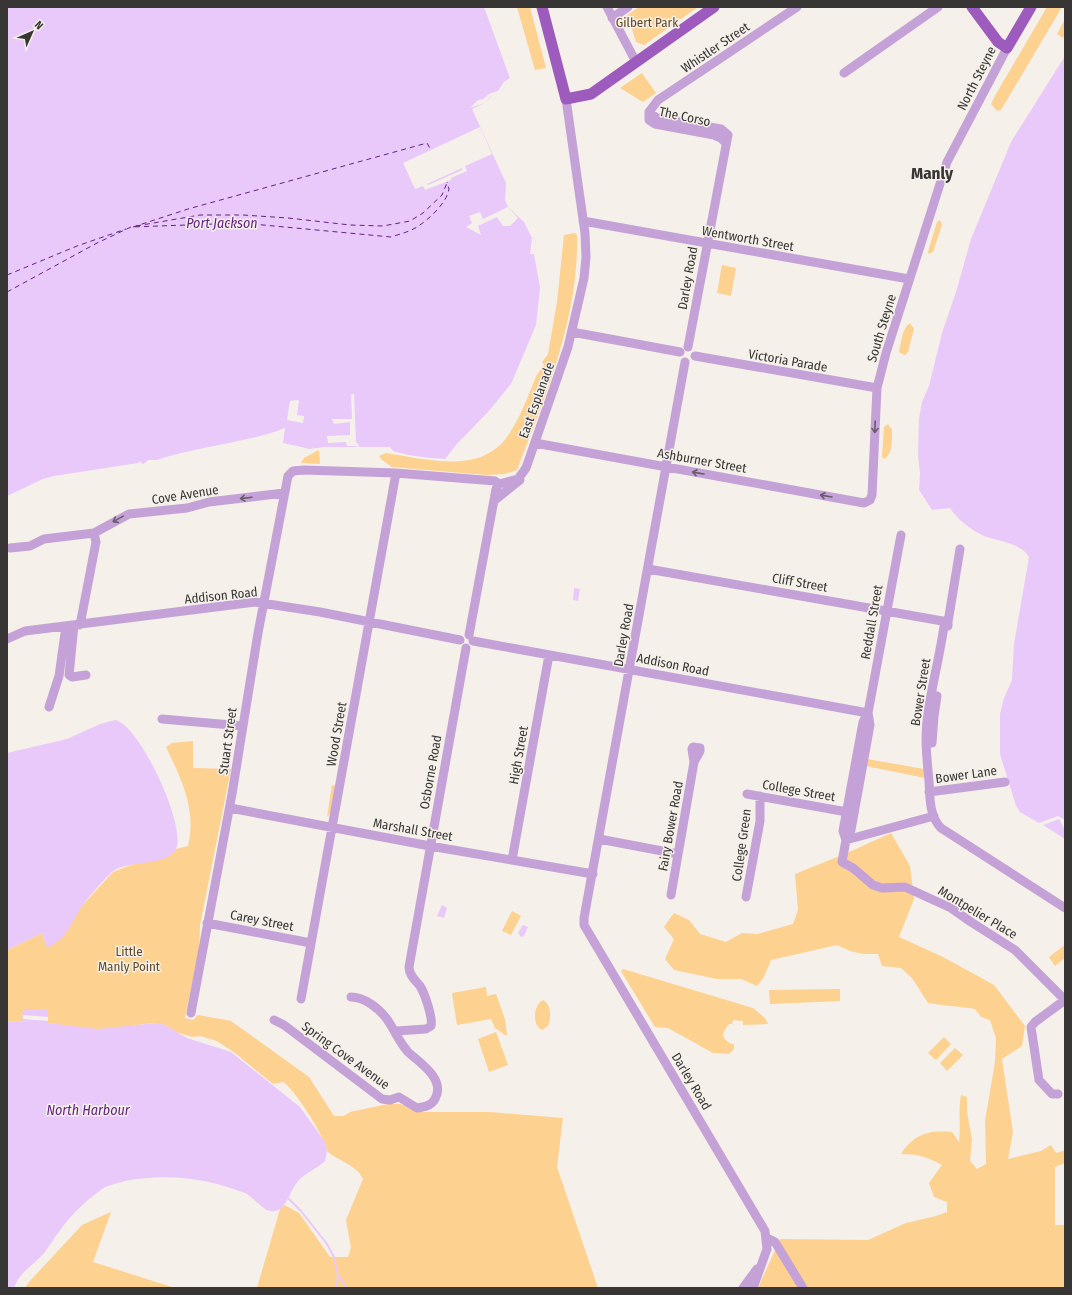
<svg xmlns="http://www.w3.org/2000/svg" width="1072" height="1295" viewBox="0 0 1072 1295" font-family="'Fira Sans Condensed',sans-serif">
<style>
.green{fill:#fdd190}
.water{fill:#e9c9fa}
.pier{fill:#f5f0ea;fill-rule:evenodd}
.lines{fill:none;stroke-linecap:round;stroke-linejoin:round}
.stream{stroke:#e9c9fa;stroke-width:2}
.ferry{stroke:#62217f;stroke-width:1;stroke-dasharray:5 4;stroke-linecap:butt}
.minor{stroke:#c4a2d7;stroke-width:9}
.major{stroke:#9d5bbd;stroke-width:11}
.oneway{stroke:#695c6d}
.labels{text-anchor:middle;stroke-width:3;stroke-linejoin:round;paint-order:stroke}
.park-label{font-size:13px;fill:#614924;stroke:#f5f0ea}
.street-label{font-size:13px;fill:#383634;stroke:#f5f0ea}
.water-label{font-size:14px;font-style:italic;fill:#62217f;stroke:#f5f0ea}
.district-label{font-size:17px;font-weight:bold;fill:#383634;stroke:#f5f0ea}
</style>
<rect width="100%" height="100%" fill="#f5f0ea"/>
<path class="green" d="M517,7H530L546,68L535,70Z
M639,7H698L644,45L636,42L632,29L627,25L623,18Z
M1047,7H1062L1001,110L997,111L991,104L996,94Z
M1064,21L1065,34L1063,38L1057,34Z
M642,73L656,93L643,102L620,88Z
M940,220L942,225L933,252L929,254L928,252L937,222Z
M575,233L577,235C579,317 546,395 517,470L505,474L486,475L392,467L382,460L379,456L386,453C425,459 480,475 507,437C519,420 527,399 535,379C537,373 542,369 544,365L542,362L548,354L557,302L564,235Z
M722,265L736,268L731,296L717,293Z
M910,323L914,329L908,352L905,355L899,352C901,343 902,328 910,323Z
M888,424L892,430C892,438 893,455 884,459L882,457L884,427Z
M319,450L320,464L301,463L304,458Z
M193,741V768L231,769L200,925L199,950L185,1018L193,1020L198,1015L231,1021L309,1077L334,1116H344L350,1112L388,1104H400L423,1112H490L563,1118L557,1167L598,1288H257L280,1209L284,1205L299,1213L330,1257H348L351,1248L346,1220L363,1179C357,1165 338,1161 327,1151C326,1138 293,1087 283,1082L273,1084L235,1053L217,1041L200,1036L192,1037L176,1032L165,1025L152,1023L110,1029H86L48,1023V1010H23V1021L31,1022L7,1021V950L42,933L47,947L67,931L80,908L113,872L136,863L154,861L169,856L176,849L188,846C197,810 181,778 166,747L172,743Z
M867,759L924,769L925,778L866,766Z
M332,785L336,786L331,812L327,817Z
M891,833L910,866L914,899L899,937L943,957L994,985L1025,1026L1022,1046L1002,1059L1013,1132L1008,1159L1041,1151L1051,1145L1056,1153L1065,1150V1163L1055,1167V1225H1065V1288H758L780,1239L868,1240L906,1223L936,1216L947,1212V1202L934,1197L929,1183L942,1165C928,1157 917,1154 901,1154C914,1134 929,1130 952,1132L959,1142C961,1126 958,1111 961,1095L967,1097V1112L972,1139L970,1161L977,1169L986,1164L985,1121L995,1062L996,1038L990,1020L981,1017L975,1009C959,1006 944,1006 928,1003L912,978L901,968L882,966L878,954H863L850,951L837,945L771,960L764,977L757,986L741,979H717L674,970L665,959L674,939L664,927L674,913L689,920L700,934L726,942L742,933L758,934L793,924L798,910L795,874L847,853Z
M512,911L521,916L511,935L502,931Z
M1065,945V958L1055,966L1049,957Z
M623,969L753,1008L765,1018L768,1024L743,1025V1021L733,1020L732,1024H729C722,1033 720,1037 731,1044H734V1049L729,1054L713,1053L668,1028L655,1027L621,971Z
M486,987L487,996L496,994L505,1019L507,1035H505L495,1028L491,1019L457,1025L452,993Z
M840,989V1001L770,1004L769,990Z
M543,1000C552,1005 551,1018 548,1026L542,1030C532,1026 533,1005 543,1000Z
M496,1032L508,1065L489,1072L478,1039Z
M944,1037L951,1044L936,1060L928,1053Z
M955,1048L963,1055L947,1071L940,1063Z
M111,1212L93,1262L175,1288H25L29,1282L82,1225Z"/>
<path class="water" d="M7,7H484L511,81L506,84L501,93L493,95L485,103L472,109L506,183L505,200L508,207L524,222L532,238L536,239L534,254L540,288L536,325L511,384L488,412L456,445L445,459C427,458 410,456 393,451L390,447H324L310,449L283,443L285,428C247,443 198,446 157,460H148L145,463L142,464L140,461L138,463L54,476L43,479L7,496Z
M1065,56V820L1058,816L1039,823L1020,812L1016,806L1000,754V714L1004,698L1012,680L1014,644L1029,557C1021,543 998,541 984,536C972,531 957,519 950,508L932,510L919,490L920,474L918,454L919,419L922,402L929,386L942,333L956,292L971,239L1011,142Z
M574,588L580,589L578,601L573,600Z
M115,720C139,724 187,826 176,849C167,867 128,859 112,872C103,880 86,900 80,909C70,926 67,938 47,948L42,933L7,950V753L67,739L100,724Z
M1059,819L1065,830V839L1043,825Z
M442,905L447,908L444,918L437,916Z
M523,925L528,927L524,936L521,937L518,933Z
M23,1010H48V1023L98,1029L156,1023L165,1025L187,1038L231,1052L300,1107L325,1142L327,1151L325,1161C316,1170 303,1173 296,1184C289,1193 285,1214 270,1211C263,1210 253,1197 245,1193C206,1178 167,1173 125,1181C119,1183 108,1185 102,1189C75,1209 66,1221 47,1249C37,1264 20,1270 14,1288H7V1021L31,1022L22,1021Z"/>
<path class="pier" d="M511,77L513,80L506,84L501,93L490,97L485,103L470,108L477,101L481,99L482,100L489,94L498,91L503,83Z
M480,127L492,154L465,166L467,171L451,178V180L425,190L423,186L415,189L403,163ZM462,168V170L428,185L427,184Z
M508,207L518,218L510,226H503L497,217L478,226L481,235L466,227L472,223L469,216L480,212L483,219Z
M532,238L536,239L534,254H530Z
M351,394H354L356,442L359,445V450L357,449V446H347L346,442L328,443L327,436L350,435V422L334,424L332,419H352Z
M297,400L299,401L297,415L304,416L303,423L287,420L290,401Z
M23,1015L48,1017V1021L23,1019Z"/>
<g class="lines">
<path class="stream" d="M288,1198L301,1211L327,1244L334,1257L338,1275L347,1288
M336,1288L338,1275"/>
<path class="ferry" d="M136,226L200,215H243L288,218L350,225L383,226L410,221L423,213L442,195L447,183
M133,227L188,209L427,143L431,150
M7,275L77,246L126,229
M7,292L97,243L131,227L242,223L391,237C400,234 409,232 417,227C428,220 447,203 449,189L447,182"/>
<path class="minor" d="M607,7L636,62
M612,18L628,7
M844,73L938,7
M649,112L657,118L721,129L728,135L688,347
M725,142L721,138L714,135L655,124L649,120V112L658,100L797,7
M583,221L909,279
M572,332L680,352
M695,356L877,388
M685,362L584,918V925L765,1231L767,1249L753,1288
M535,443L864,503L870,500L872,495L877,388L886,353L947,162L1007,48
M499,484L518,479L526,468L568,347L584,278L586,257L585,233L566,99
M495,500L520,480
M94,533L129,514L187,508L209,502L284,493
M10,548L30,546L44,539L94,533L96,542L80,625
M648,569L948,622
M948,622L944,626C940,655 932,684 928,714C924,736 927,759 929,781C930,797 929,816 941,828L1065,908
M74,625L69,675L72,677L86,675
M948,626V622L960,549
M469,635L496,489L499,484
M7,639L25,631L255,602L320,612L460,640
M473,641L868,713
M49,707L59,676L66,626
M868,713L870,725L851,830L846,840L842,862L853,868L873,885L882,888L905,887L951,908L971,922L1015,950L1065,1000
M162,719L243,726
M932,743L934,716L937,696
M929,792L1005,782
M747,794L847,812
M230,808L430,846L593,874
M599,839L678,854
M846,840L843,831L863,722L868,713L901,535
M846,840L934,816
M512,860L549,655
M671,895L694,762L692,749L693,747L700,748V751L694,762
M746,897L760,821V796
M207,923L311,943
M301,999L396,473
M191,1013L232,794L258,633L288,476L293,471L304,470L396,473L495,481L499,484
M274,1020L284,1025L382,1099L390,1100L399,1097L417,1108C424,1107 431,1106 435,1099C446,1079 420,1063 408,1052C393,1035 393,1019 371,1004C365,1000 359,997 351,997
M396,1031L426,1029L431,1026C433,1018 425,994 420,986C415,980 409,975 409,967L466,648
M1058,1094H1052L1039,1080L1031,1027L1035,1022L1065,1000
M767,1238L775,1242L803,1288
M743,1288L757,1269"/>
<path class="major" d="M542,7L566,99L591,94L714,7
M972,7L998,42L1007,48L1031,7"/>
</g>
<defs><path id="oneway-shaft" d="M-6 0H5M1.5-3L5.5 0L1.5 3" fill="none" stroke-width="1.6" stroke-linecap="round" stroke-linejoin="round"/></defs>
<g class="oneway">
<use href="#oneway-shaft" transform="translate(875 427) rotate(92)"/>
<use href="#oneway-shaft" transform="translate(698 473) rotate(-170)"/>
<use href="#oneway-shaft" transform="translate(826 496) rotate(-170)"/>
<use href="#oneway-shaft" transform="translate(246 498) rotate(173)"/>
<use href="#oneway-shaft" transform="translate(118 519) rotate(151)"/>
</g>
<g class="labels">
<g class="park-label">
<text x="647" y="27">Gilbert Park</text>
<text x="129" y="956">Little<tspan x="129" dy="15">Manly Point</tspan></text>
</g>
<g class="street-label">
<text transform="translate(715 47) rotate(-34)" y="5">Whistler Street</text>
<text transform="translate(976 78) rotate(-63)" y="5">North Steyne</text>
<text transform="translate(685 116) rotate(12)" y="5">The Corso</text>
<text transform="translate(748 238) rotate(10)" y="5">Wentworth Street</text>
<text transform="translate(687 278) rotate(-80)" y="5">Darley Road</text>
<text transform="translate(881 328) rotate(-73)" y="5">South Steyne</text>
<text transform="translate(788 360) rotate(10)" y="5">Victoria Parade</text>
<text transform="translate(536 400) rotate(-70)" y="5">East Esplanade</text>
<text transform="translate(702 460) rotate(10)" y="5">Ashburner Street</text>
<text transform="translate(185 494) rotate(-9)" y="5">Cove Avenue</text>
<text transform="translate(800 582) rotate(10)" y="5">Cliff Street</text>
<text transform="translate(221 595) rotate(-6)" y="5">Addison Road</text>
<text transform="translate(871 622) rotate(-80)" y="5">Reddall Street</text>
<text transform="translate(623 635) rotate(-80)" y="5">Darley Road</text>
<text transform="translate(673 664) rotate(11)" y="5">Addison Road</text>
<text transform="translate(920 692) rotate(-81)" y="5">Bower Street</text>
<text transform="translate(336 734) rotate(-80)" y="5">Wood Street</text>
<text transform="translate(227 741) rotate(-82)" y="5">Stuart Street</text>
<text transform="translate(518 755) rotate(-80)" y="5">High Street</text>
<text transform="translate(430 772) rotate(-80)" y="5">Osborne Road</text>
<text transform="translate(966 774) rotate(-8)" y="5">Bower Lane</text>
<text transform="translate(799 790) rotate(10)" y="5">College Street</text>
<text transform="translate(670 826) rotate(-80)" y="5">Fairy Bower Road</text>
<text transform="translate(413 829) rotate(10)" y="5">Marshall Street</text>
<text transform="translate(741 845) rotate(-82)" y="5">College Green</text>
<text transform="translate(978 912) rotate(31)" y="5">Montpelier Place</text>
<text transform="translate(262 920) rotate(11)" y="5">Carey Street</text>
<text transform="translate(346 1055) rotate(36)" y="5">Spring Cove Avenue</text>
<text transform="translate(692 1081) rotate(59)" y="5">Darley Road</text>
</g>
<g class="water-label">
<text x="222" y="228">Port Jackson</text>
<text x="88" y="1115">North Harbour</text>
</g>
<g class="district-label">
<text x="932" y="179">Manly</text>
</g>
</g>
<rect width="1072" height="1295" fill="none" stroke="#383634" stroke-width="16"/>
<g transform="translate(32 32) rotate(45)" stroke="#f5f0ea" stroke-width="3" paint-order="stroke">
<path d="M0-3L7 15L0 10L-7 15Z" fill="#383634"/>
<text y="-6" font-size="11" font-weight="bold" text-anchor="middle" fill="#383634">N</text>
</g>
</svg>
